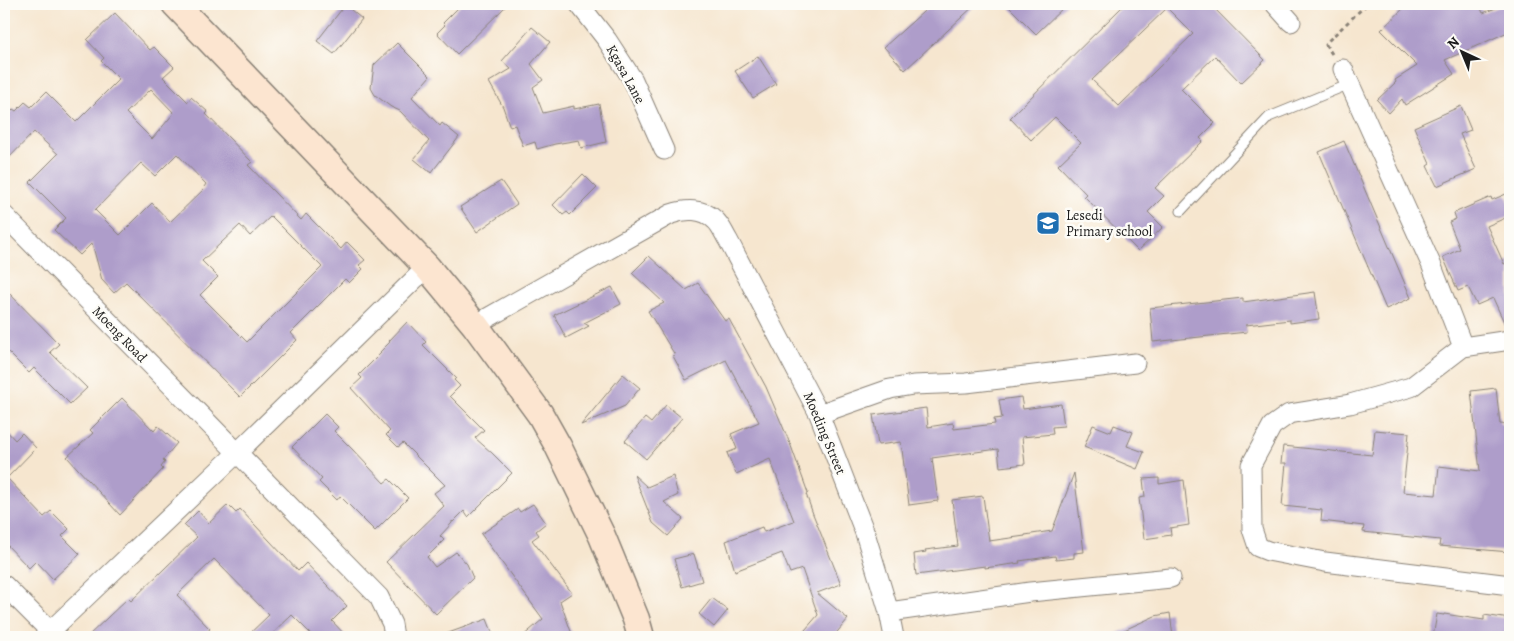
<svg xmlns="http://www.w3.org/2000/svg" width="1514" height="641" viewBox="0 0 1514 641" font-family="Alegreya,serif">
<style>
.building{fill:#ae9dca;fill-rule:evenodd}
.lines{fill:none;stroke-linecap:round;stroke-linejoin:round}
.lane-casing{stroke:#898176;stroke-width:11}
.street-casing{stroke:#898176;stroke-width:21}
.secondary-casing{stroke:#898176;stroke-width:29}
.path{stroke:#898176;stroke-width:3;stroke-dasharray:4 4;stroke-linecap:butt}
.lane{stroke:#fff;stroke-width:9}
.street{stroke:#fff;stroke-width:19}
.secondary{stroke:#fce5d0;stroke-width:26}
.labels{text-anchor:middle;stroke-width:5;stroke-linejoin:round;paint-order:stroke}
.street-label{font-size:14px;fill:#1c1c1c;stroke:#fdfcf7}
.poi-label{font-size:14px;fill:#1c1c1c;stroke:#fdfcf7;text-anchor:start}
</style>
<rect width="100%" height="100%" fill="#fdfcf7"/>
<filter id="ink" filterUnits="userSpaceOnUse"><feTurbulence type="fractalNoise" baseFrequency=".02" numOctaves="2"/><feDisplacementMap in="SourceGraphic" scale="10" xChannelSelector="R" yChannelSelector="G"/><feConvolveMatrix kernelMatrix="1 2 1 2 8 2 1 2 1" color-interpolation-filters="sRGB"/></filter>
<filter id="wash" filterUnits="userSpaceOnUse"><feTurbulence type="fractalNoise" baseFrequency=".0096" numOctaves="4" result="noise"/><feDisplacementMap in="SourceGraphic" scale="20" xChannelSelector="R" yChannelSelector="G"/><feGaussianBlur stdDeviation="1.12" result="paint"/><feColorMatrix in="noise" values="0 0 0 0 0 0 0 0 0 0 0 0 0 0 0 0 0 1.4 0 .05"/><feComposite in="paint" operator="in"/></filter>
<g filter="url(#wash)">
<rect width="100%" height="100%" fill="#f6e6cf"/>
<g id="blocks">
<path class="building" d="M462,4H508L457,54L437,33L445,25L443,23Z
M932,4H976L905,70L884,47Z
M1006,4H1067L1036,34Z
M1125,4H1210L1265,60L1241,83L1215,56L1181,89L1215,123L1200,138L1203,141L1155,188L1164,196L1148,212L1163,227L1138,251L1084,196L1086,194L1058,165L1081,143L1055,117L1031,140L1010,118ZM1167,8L1193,34L1119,106L1092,80Z
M1408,4H1479L1483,13L1506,4H1510V31L1445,60L1454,74L1405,105L1402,99L1389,113L1377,100L1396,82L1395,80L1417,66L1381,30Z
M345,5L362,19L334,54L317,41Z
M115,13L150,50L154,47L174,67L163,77L188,102L191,97L208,112L206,114L252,162L248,165L301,220L306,214L341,249L347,242L365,260L359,265L363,269L349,283L345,279L291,333L297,340L240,397L126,282L114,293L102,280L92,243L80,255L54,230L66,218L30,182L58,154L34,132L4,163V118L13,109L16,111L25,102L31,107L46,92L76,122L119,79L101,61L104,58L87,40ZM151,89L174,113L152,139L126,113ZM177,154L206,184L204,187L205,188L170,222L152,203L120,235L95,210L141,163L155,176ZM271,216L322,267L247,342L200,295L218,277L202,261L240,225L250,236Z
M532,27L550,42L531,64L543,80L533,87L543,113L574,106V109L599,104L606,142L581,148L579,140L555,144L537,149L535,142L523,146L515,125L510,127L503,107L489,82L511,69L502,61Z
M397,43L430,76L412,97L440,126L442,123L459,137L431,173L414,159L429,141L400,111L391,107L375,95L371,88L374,65Z
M758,56L776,84L753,98L735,71Z
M1461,106L1471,130L1460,134L1476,169L1437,186L1427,166L1430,164L1414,127Z
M1344,141L1411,298L1386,309L1319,152Z
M583,174L597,188L570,215L567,212L563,215L553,205Z
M501,181L517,204L477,232L460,207Z
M1506,194L1510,204V216L1487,226L1504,264L1510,261V329H1507L1493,298L1477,305L1468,287L1458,291L1443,257L1460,249L1449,222L1456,219L1454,213L1491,197L1492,200Z
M649,256L686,290L698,283L725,321L729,319L766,387L791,446L808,493L806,494L813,514L841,584L817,593L848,619L833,637H799L818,615L802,569L790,573L782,553L735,571L726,541L762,527L764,532L794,521L770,459L736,474L727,453L737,449L731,434L759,422L726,360L686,380L673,356L675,355L648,311L664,303L632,273Z
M612,287L621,304L584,323L589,326L566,338L554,315Z
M4,288L59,344L50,352L87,388L70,404L34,368L29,373L4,348Z
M1315,292L1319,319L1290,323V320L1246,325L1247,332L1153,342L1150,308L1243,298V302Z
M407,322L426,342L423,345L456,378L454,380L460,386L450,396L484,430L475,438L492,453L512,473L468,517L464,511L453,522L452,521V523L440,536L444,540L427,557L435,567L456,552L467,564L473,578L436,614L386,562L444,506L434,493L445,485L403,443L398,447L386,435L390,431L351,388L362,378L359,375L381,353L380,352L390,342L389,341Z
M623,374L640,388L625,406L581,425Z
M1496,388L1500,424L1510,425V552L1439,546L1440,540L1363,532L1364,526L1321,521L1322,510L1282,506L1286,463H1281L1283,446L1372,455L1375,430L1409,433L1403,492L1436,495L1439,466L1480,471L1471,391Z
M1021,397L1023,409L1061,404L1064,426L1052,427L1053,434L1022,437L1025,464L1000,467L998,449L932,458L938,501L909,505L901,442L878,445L873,415L926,408L928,427L953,423L954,429L995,424L994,419L1002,418L999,400Z
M122,398L154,431L158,426L177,443L163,460L165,462L161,467L163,469L120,515L67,457L93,433L90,430Z
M666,405L682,418L646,459L625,441L645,418L651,423Z
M325,414L338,427L334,431L352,449L384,483L389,479L408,498L375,531L340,496L337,500L319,482L322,479L292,447Z
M1093,425L1111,432L1114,425L1133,432L1127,446L1144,452L1137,469L1084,447Z
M4,428L15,440L22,433L36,448L7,478L44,517L51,511L69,529L62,536L80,554L53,579L36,561L29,568L4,542Z
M1074,473L1084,552L1074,553V558L1056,560L1055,556L1019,561L1020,563L985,568V566L916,575L914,554L926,552L925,550L958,546L952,500L983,496L989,541L1025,536V535L1052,531Z
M634,475L647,487L673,476L678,495L664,502L683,519L668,536L653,523Z
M1159,478V484L1184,480L1189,525L1170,528L1171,535L1144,539L1139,498L1145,497L1143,479Z
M533,504L546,523L536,531L539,535L532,540L572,593L560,601L573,637H522L543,619L481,534L518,509L520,512Z
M228,505L236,513L240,509L298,571L306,563L347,606L332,621L347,637H314L292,615L269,637H246L269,615L214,559L177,595L210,629L201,637H87L128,598L131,601L197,537L184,525L198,511L209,523Z
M694,554L702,581L682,587L674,559Z
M712,598L728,610L714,627L699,614Z
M1170,613L1173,637H1109L1155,616Z
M1437,614L1444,615V614L1484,620V615L1510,619L1509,637H1433Z
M487,619L494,637H443V635Z"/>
</g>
</g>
<g filter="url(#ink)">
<use href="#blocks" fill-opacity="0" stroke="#898176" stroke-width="1"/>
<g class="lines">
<g class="lane-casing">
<path id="lane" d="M1181,211L1269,117L1350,84"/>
</g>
<g class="street-casing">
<path id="street" d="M579,4L607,40L633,80L664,150
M1275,4L1291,22
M1343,69L1431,264L1463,347
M4,215L379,597L392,624L394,637
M475,325L671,214C685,209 703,208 715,220C721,225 724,234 728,240L819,414L865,533L889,612L894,637
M1510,340L1463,347L1411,387L1350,404L1289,414L1272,426L1251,465L1252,529L1258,547L1268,551L1325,562L1510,585
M819,414L890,389L913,385L966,383L1135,363
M4,585L56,637
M889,612L1030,592L1171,578
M44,637L237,453L427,267"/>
</g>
<g class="secondary-casing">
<path id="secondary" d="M175,4L427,267L475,325L540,414L558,446L602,536L636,619L641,637"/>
</g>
<path class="path" d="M1332,54L1326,45L1328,41L1367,4"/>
<use href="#lane" class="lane"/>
<use href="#street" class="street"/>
<use href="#secondary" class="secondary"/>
</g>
</g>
<defs>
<g id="school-square" transform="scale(1.25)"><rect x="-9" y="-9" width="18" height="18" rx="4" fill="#1f6fb2" stroke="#fdfcf7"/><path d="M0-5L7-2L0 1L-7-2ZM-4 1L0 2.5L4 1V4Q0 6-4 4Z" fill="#fff"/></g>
</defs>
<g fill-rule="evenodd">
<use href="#school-square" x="1048" y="223"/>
</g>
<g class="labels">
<g class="street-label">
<text transform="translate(626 74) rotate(61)" y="5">Kgasa Lane</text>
<text transform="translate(120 334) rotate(46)" y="5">Moeng Road</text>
<text transform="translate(825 433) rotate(67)" y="5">Moeding Street</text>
</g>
<g class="poi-label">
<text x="1066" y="220">Lesedi<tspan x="1066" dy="16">Primary school</tspan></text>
</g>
</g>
<rect width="1514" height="641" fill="none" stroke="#fdfcf7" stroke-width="20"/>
<g transform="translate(1462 52) rotate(316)" stroke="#fdfcf7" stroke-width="4" paint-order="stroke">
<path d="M0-4L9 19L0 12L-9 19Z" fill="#1c1c1c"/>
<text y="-8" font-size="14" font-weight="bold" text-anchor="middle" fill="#1c1c1c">N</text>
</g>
</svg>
